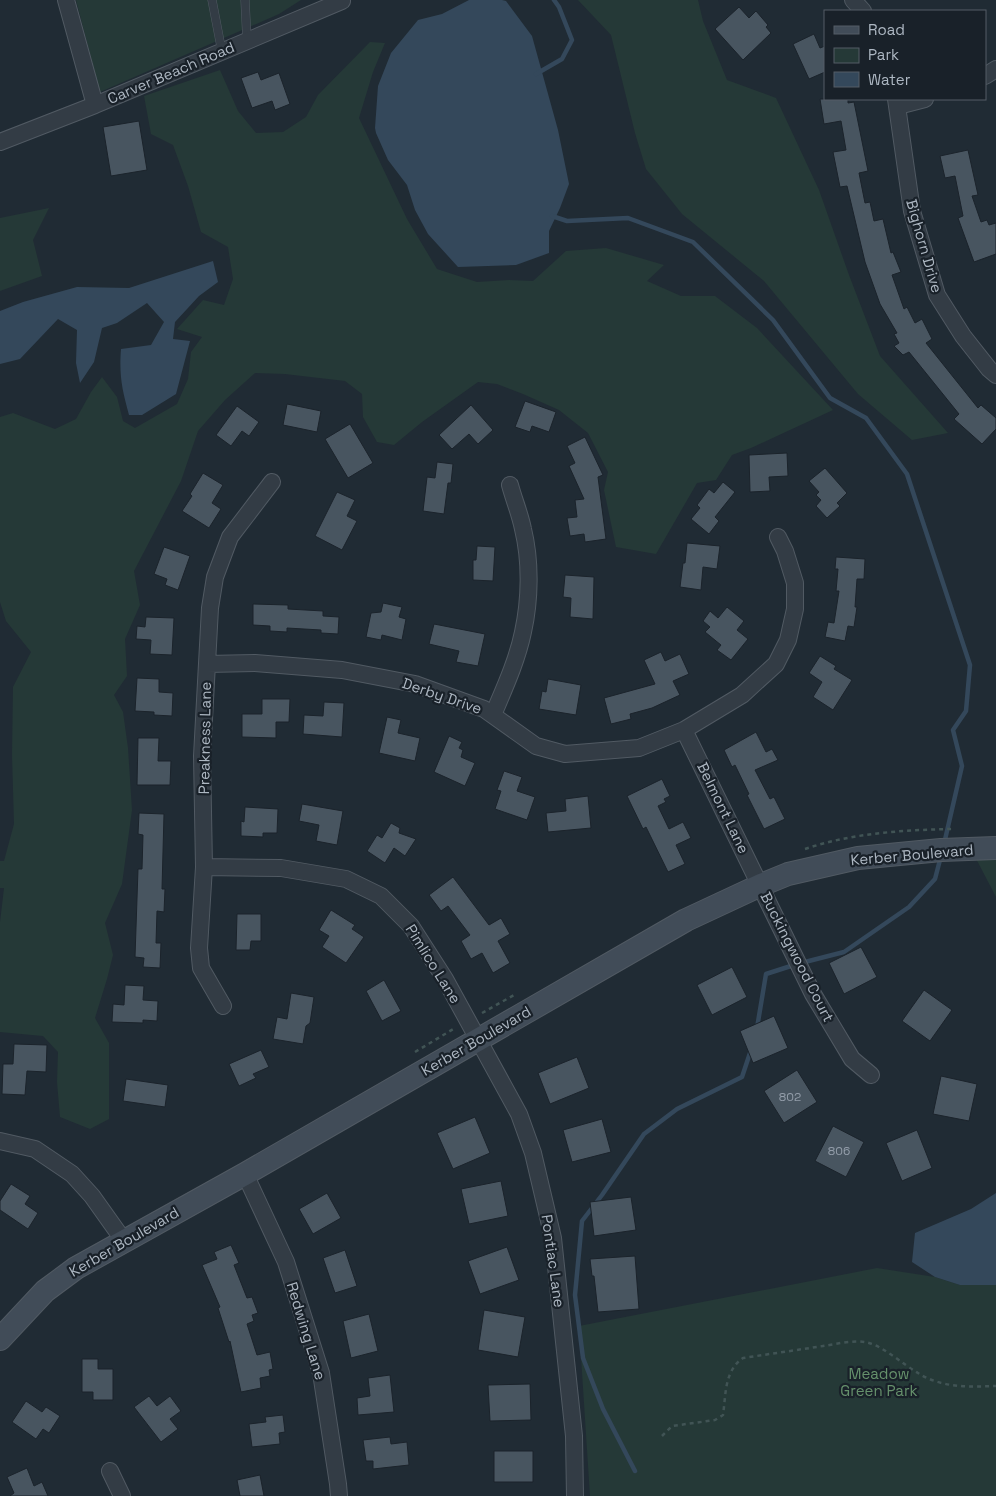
<svg xmlns="http://www.w3.org/2000/svg" width="996" height="1496" viewBox="0 0 996 1496" font-family="'Space Grotesk',sans-serif">
<style>
.green{fill:#253937}
.water{fill:#34485b}
.lines{fill:none;stroke-linecap:round;stroke-linejoin:round}
.stream{stroke:#34485b;stroke-width:4.5}
.building{fill:#485560;stroke:#1b232b}
.lane-casing{stroke:#515a63;stroke-width:9}
.street-casing{stroke:#515a63;stroke-width:18}
.secondary-casing{stroke:#515a63;stroke-width:24}
.path{stroke:#415455;stroke-width:2.5;stroke-dasharray:4 4;stroke-linecap:butt}
.lane{stroke:#333c45;stroke-width:8}
.street{stroke:#333c45;stroke-width:16}
.secondary{stroke:#414c58;stroke-width:22}
.labels{text-anchor:middle;stroke-width:4.5;stroke-linejoin:round;paint-order:stroke}
.number-label{font-size:12px;fill:#949eaa}
.street-label{font-size:15px;fill:#adb7c2;stroke:#192129}
.park-label{font-size:15px;fill:#66916c;stroke:#192129}
</style>
<rect width="100%" height="100%" fill="#202b34"/>
<path class="green" d="M76,0H301L279,14L100,92Z
M578,0H698L703,21L727,80L776,98L819,190L849,275L880,356L948,433L912,440L858,394L764,281L682,214L646,169L635,133L611,35Z
M370,42L385,43L373,72L359,118L407,219L437,269L477,282L509,280L533,281L566,251L606,248L664,265L647,281L681,296H715L757,328L833,410L751,448L732,455L716,480L697,483L656,554L616,547L604,490L608,472L588,433L559,410L523,394L497,384L478,382L422,422L394,445L377,442L363,417L362,394L345,381L285,374L255,373L225,400L198,431L181,481L134,571L140,605L125,639L127,676L114,695L123,712L128,748L132,810L122,884L105,923L113,955L107,979L95,1018L109,1043V1119L90,1129L60,1117L57,1082L58,1052L43,1036L0,1032V922L4,888H0V861H4L14,824L12,755L13,687L31,652L6,621L0,602V417L13,413L55,429L76,419L91,392L102,377L117,397L123,421L135,428L177,404L188,379L191,352L202,337L177,329L203,300L224,305L233,279L228,247L201,232L188,186L173,145L151,134L144,96L220,70L238,111L256,133L283,132L306,117L318,95Z
M49,208L33,240L42,276L0,291V218Z
M996,848V897L971,849Z
M877,1268L935,1277L960,1285H996V1496H590L579,1326Z"/>
<path class="water" d="M469,0H502L506,1L532,36L558,130L569,184L560,208L549,231V253L516,265L458,267L428,234L415,210L407,185L388,160L376,133L375,128L378,86L391,53L418,20L442,14Z
M213,261L218,282L199,296L175,322L173,339L190,341L176,394L142,415H129C122,389 119,376 121,349L151,345L164,322L147,303L117,323L102,328L94,362L80,383L76,363L77,330L58,319L20,359L0,364V311L23,302L77,287L129,288Z
M996,1193V1285H960L935,1277L912,1262L915,1233L971,1209Z"/>
<g class="lines">
<path class="stream" d="M536,74L562,59L572,40L559,7L554,0
M552,216L567,221L628,218L693,242L773,320L830,398L866,418L907,474L970,665L966,711L953,730L962,766L944,844
M801,963L844,952L909,907L935,879L941,856
M757,1028L766,974L794,965
M635,1471L603,1409L583,1358L575,1295L582,1221L602,1195L644,1134L677,1109L742,1077L751,1050"/>
</g>
<path class="building" d="M739,7L749,18L756,11L768,25L766,27L771,33L743,60L715,29Z
M814,34L820,48L825,46V72L809,79L793,44Z
M258,72L261,80L279,73L290,104L275,110L272,101L252,108L241,78Z
M820,99H848V103L854,102L868,171L859,173L865,203L870,202L874,221L883,219L891,253L893,252L901,272L892,275L904,309L907,307L915,323L922,319L932,339L926,343L978,408L981,405L996,418V429L982,444L954,419L959,414L909,352L903,355L894,346L899,343L894,334L897,333L880,304L865,262L847,186L840,187L833,152L846,150L841,121L824,124Z
M139,121L147,170L111,176L103,127Z
M968,150L978,195L972,196L981,222L987,220L989,225L996,223V254L974,262L958,218L963,216L955,176L945,178L940,156Z
M525,401L556,412L549,432L532,426L530,432L515,427Z
M287,404L321,411L317,432L283,425Z
M471,405L493,430L478,444L469,434L452,449L439,435Z
M237,406L259,422L249,436L242,431L231,446L216,435Z
M350,424L373,463L348,478L325,439Z
M585,437L603,475L598,477L606,539L585,542L584,534L570,536L567,518L577,517L575,500L584,499L569,466L575,463L567,446Z
M787,453L788,476L769,477L770,491L750,492L749,455Z
M437,462L453,464L451,483H448L444,514L423,511L427,477L435,478Z
M825,468L847,493L837,503L840,506L827,518L816,506L821,500L816,495L819,492L809,481Z
M203,473L223,485L212,503L221,509L209,528L182,511L192,496L190,494Z
M723,482L735,492L715,517L719,521L709,534L691,519L700,508L697,505L709,489L714,493Z
M337,492L355,500L347,516L357,521L342,550L315,536Z
M687,543L720,546L717,569L703,567L701,590L680,587L683,563H685Z
M477,546L495,547L493,581L473,580V560H476Z
M164,547L190,556L178,590L165,585L167,579L154,574Z
M836,557L865,559L864,579H857L855,607H857L854,627L848,626L845,641L825,637L828,622L834,623L839,591H836L838,569H835Z
M565,575L594,577L593,619L570,617L571,598L563,597Z
M383,603L402,607L399,617L406,619L402,640L382,635L381,640L366,637L371,613L381,612Z
M253,604L288,605V609L323,611V616L339,617L338,634L321,633V630L287,628V632L270,631V626L253,625Z
M727,607L744,621L737,630L748,639L731,660L717,650L721,645L705,632L710,627L703,621L710,611L718,618Z
M146,617L174,618L172,655L150,654L151,640L136,639L137,626L145,627Z
M434,624L485,634L478,666L456,662L459,651L429,644Z
M661,652L665,661L680,654L689,674L673,681L680,695L652,708L630,714L631,719L611,724L604,698L655,684L644,660Z
M820,656L836,666L834,669L852,680L833,710L813,697L822,682L809,673Z
M137,678L159,679V692L173,693L172,716L154,715V712L135,711Z
M548,679L581,685L576,715L539,709L542,691L546,692Z
M262,699H290L289,722H276V738L242,737V714H262Z
M324,702L344,703L342,737L303,734L304,715L323,716Z
M387,717L401,720L398,733L420,738L415,761L379,753Z
M756,732L766,752L772,749L778,760L755,770L770,799L774,797L785,819L764,829L747,795L749,794L735,765L732,767L724,750Z
M449,736L462,742L459,748L463,750L461,757L475,763L465,786L434,772Z
M138,738H159L158,761H171L170,785H137Z
M504,771L522,777L517,791L535,797L527,820L495,809L501,791L497,790Z
M662,779L670,796L664,799L666,802L658,806L669,829L683,822L691,838L676,845L685,864L668,872L646,827L643,829L627,796Z
M588,796L591,828L548,832L546,813L566,811L565,799Z
M302,804L343,811L337,845L316,841L319,825L299,821Z
M245,807L278,809L277,833H263V837L241,836V821L244,822Z
M139,813L164,814L162,889H165L164,912L157,911L156,943H161L160,968L143,967L144,958L135,957L138,869H142L143,835L138,834Z
M391,823L400,828L399,833L416,839L405,856L394,848L385,863L367,851L377,835L382,838Z
M453,877L489,925L501,918L510,934L498,941L510,963L493,973L482,953L471,959L461,941L470,935L448,906L441,911L429,895Z
M331,910L355,925L352,929L364,937L346,963L322,947L329,936L319,930Z
M237,914H261V941H251L250,950H236Z
M861,947L877,977L844,994L829,963Z
M732,967L747,997L712,1015L697,985Z
M384,980L401,1011L382,1021L366,991Z
M125,985L144,986L143,1000L158,1001L157,1021L143,1020V1023L112,1022L113,1004L124,1005Z
M924,990L952,1010L930,1041L902,1021Z
M291,993L314,997L310,1023L306,1026L303,1044L273,1039L277,1017L287,1019Z
M774,1016L788,1048L753,1063L740,1031Z
M14,1044L47,1045L46,1072L27,1071L25,1095L2,1094L3,1064H13Z
M261,1050L269,1067L253,1074L256,1078L239,1086L229,1064Z
M577,1057L589,1088L550,1104L538,1073Z
M797,1070L817,1102L784,1123L764,1091Z
M941,1076L977,1084L969,1121L933,1114Z
M126,1079L168,1085L165,1107L123,1101Z
M475,1117L490,1153L453,1169L437,1133Z
M602,1119L611,1152L572,1162L563,1130Z
M833,1126L864,1142L846,1177L815,1161Z
M917,1130L932,1168L902,1181L886,1143Z
M501,1181L508,1216L469,1224L461,1189Z
M11,1184L30,1196L25,1204L38,1213L28,1229L0,1210V1201Z
M327,1193L341,1218L313,1234L299,1209Z
M631,1197L636,1230L594,1236L590,1202Z
M231,1245L239,1263L234,1265L247,1298L252,1297L258,1313L252,1315L254,1321L247,1324L257,1355L270,1352L273,1369L269,1370L270,1376L260,1378L261,1388L241,1392L230,1341L229,1342L218,1308L220,1307L202,1265L217,1259L214,1252Z
M507,1247L519,1280L480,1294L468,1261Z
M345,1250L357,1286L335,1293L323,1258Z
M635,1256L639,1309L598,1312L594,1276H592L590,1259Z
M484,1310L525,1317L518,1357L478,1350Z
M369,1314L378,1351L351,1358L343,1321Z
M82,1359H98V1369H113V1400H93V1392H82Z
M390,1375L394,1412L358,1415L357,1398L370,1396L368,1378Z
M530,1384L531,1420L490,1421L488,1385Z
M149,1396L157,1406L170,1396L181,1411L170,1419L178,1429L161,1442L134,1407Z
M26,1401L42,1412L46,1407L60,1416L49,1433L43,1429L36,1439L12,1422Z
M283,1415L285,1432L279,1433L280,1444L252,1447L249,1424L266,1422L265,1417Z
M390,1437L391,1444L407,1442L409,1465L373,1469V1461H366L363,1440Z
M494,1451H533V1482H494Z
M27,1468L34,1486L42,1482L48,1496H10L14,1493L7,1477Z
M260,1475L264,1496H240L237,1480Z"/>
<g class="lines">
<g class="lane-casing">
<path id="lane" d="M212,0L222,52
M245,0L247,41"/>
</g>
<g class="street-casing">
<path id="street" d="M66,0L95,105
M853,0L863,11
M985,76L996,69
M896,99L912,211L937,295L963,336L989,369L996,375
M898,106L925,99
M0,142L95,105L342,1L341,0
M207,664L255,663L342,670L415,684L484,709L536,746L565,754L639,748L684,730L742,695L776,664L788,640L795,609V583L785,551L778,537
M493,715C504,689 517,661 523,632C530,600 531,562 523,529C520,514 514,500 510,485
M684,730L813,994L852,1059L871,1075
M204,867L281,868L346,879L381,896L411,926L445,979L519,1114L533,1153L553,1238L574,1436L575,1496
M223,1006L201,968L199,948L204,867L202,756L210,608L215,577L230,537L272,482
M0,1141L35,1149L72,1174L92,1196L124,1241
M245,1174L286,1262L321,1373L338,1484L339,1496
M110,1471L122,1496"/>
</g>
<g class="secondary-casing">
<path id="secondary" d="M0,1339L45,1291L76,1268L245,1174L686,920L761,885L788,874L858,858L941,850L996,848"/>
</g>
<path class="path" d="M805,849C852,833 903,830 952,829
M482,1013L514,995
M415,1052L455,1028
M662,1436L672,1426L715,1420L723,1415C726,1395 724,1371 743,1358C770,1354 797,1350 823,1346C837,1344 855,1339 869,1343C884,1347 904,1365 918,1373C941,1388 969,1387 996,1386"/>
<use href="#lane" class="lane"/>
<use href="#street" class="street"/>
<use href="#secondary" class="secondary"/>
</g>
<g class="labels">
<g class="number-label">
<text x="790" y="1101">802</text>
<text x="839" y="1155">806</text>
</g>
<g class="street-label">
<text transform="translate(171 73) rotate(-23)" y="5">Carver Beach Road</text>
<text transform="translate(924 246) rotate(74)" y="5">Bighorn Drive</text>
<text transform="translate(442 696) rotate(19)" y="5">Derby Drive</text>
<text transform="translate(205 738) rotate(-89)" y="5">Preakness Lane</text>
<text transform="translate(723 808) rotate(64)" y="5">Belmont Lane</text>
<text transform="translate(912 855) rotate(-5)" y="5">Kerber Boulevard</text>
<text transform="translate(797 957) rotate(63)" y="5">Buckingwood Court</text>
<text transform="translate(433 964) rotate(58)" y="5">Pimlico Lane</text>
<text transform="translate(476 1041) rotate(-30)" y="5">Kerber Boulevard</text>
<text transform="translate(124 1242) rotate(-30)" y="5">Kerber Boulevard</text>
<text transform="translate(553 1261) rotate(82)" y="5">Pontiac Lane</text>
<text transform="translate(306 1331) rotate(73)" y="5">Redwing Lane</text>
</g>
<g class="park-label">
<text x="879" y="1379">Meadow<tspan x="879" dy="17">Green Park</tspan></text>
</g>
</g>
<rect x="824" y="10" width="162" height="90" fill="#192129" stroke="#545d66"/>
<rect x="834" y="26" width="25" height="8" fill="#414c58" stroke="#545d66"/>
<text x="868" y="35" font-size="15" fill="#adb7c2">Road</text>
<rect x="834" y="48" width="25" height="15" fill="#253937" stroke="#545d66"/>
<text x="868" y="60" font-size="15" fill="#adb7c2">Park</text>
<rect x="834" y="72" width="25" height="15" fill="#34485b" stroke="#545d66"/>
<text x="868" y="85" font-size="15" fill="#adb7c2">Water</text>
</svg>
